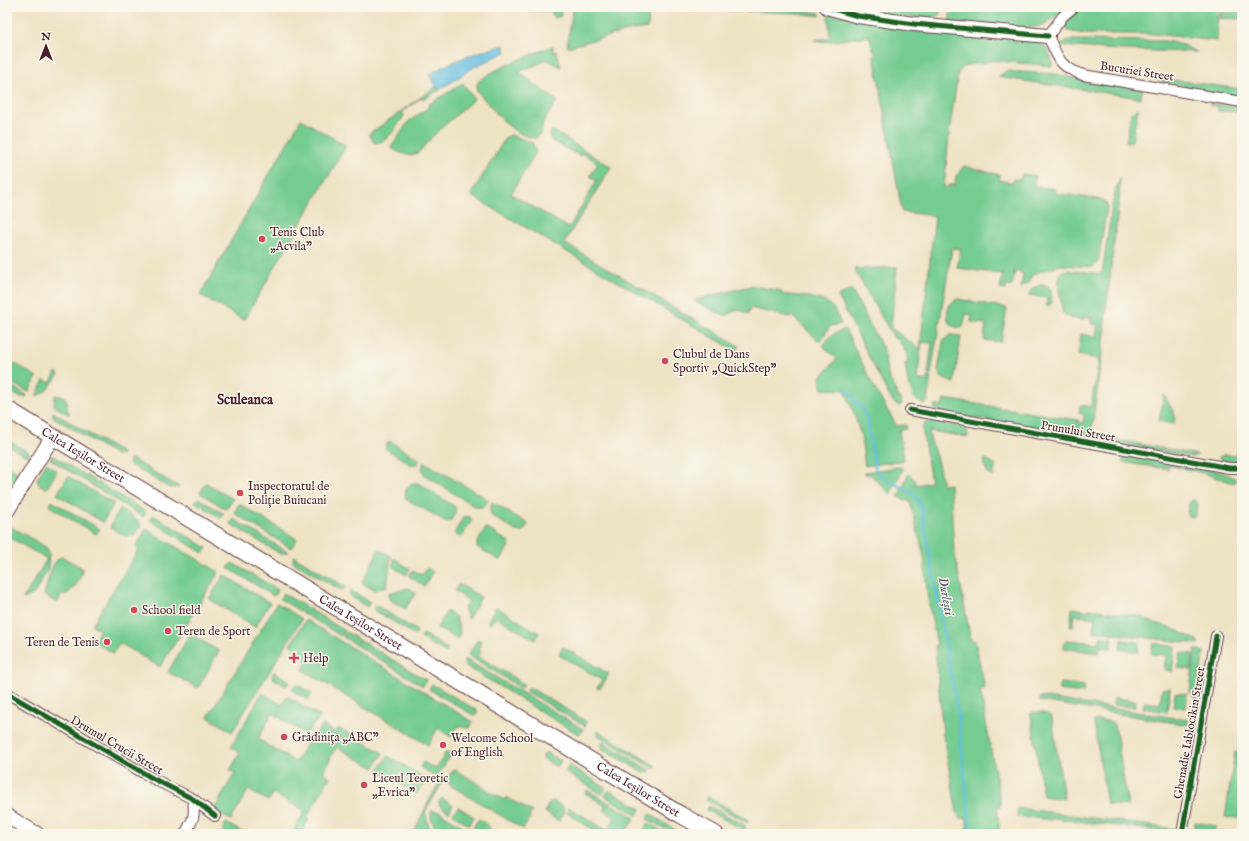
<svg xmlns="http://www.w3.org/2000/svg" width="1249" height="841" viewBox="0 0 1249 841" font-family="'IM FELL English',serif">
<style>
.green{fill:#74cc91;stroke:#5f765e}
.water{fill:#61bedf;stroke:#566e85}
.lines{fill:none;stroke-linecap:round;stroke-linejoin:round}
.stream{stroke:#61bedf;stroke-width:2.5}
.street-casing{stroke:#633c42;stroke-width:12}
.secondary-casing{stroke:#633c42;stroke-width:16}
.primary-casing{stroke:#633c42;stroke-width:18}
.street{stroke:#fff;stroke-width:10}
.secondary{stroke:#fff;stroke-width:14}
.primary{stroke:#fff;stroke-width:16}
.cycleway-casing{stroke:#fbf7ec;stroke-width:8}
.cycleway{stroke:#1b5e20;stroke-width:5}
.poi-dot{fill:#d1495b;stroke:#fbf7ec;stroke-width:1.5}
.labels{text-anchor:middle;stroke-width:3;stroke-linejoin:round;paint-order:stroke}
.street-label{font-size:12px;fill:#4a1f2b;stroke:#fbf7ec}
.poi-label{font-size:12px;fill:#4a1f2b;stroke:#fbf7ec;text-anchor:start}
.water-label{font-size:13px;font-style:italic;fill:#52576a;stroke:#fbf7ec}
.quarter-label{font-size:14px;font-weight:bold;fill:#4a1f2b;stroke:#fbf7ec}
</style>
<rect width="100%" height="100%" fill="#fbf7ec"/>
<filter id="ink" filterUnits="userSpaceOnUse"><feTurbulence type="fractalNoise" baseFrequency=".025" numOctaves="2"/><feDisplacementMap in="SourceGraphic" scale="8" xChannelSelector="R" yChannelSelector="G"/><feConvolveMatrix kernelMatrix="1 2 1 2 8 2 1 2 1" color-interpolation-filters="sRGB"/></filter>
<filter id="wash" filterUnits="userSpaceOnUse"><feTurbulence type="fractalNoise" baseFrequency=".012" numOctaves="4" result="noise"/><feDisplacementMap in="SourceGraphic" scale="16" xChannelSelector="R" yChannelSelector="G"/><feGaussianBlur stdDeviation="0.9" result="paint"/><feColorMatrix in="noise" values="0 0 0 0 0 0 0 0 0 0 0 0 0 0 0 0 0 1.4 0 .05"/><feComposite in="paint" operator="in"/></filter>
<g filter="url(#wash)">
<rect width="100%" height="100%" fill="#efe3c5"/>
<path class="green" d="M439,7H560L561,16L554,18L552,11Z
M573,7H645L649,22L647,28L632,30L567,47Z
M661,7H702L701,10L661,9Z
M713,7L787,8L820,13V16L796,13L713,10Z
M854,7H919L938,11V7H943L939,15L932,18C917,17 862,16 854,7Z
M951,7H1067C1054,18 1047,26 1029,28L950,23V17Z
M1086,7H1218L1217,41L1154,34H1085L1068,31L1066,26V21L1077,11Z
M1220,12H1242V19L1220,18Z
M828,14L1037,40C1046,46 1053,55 1052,66L989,60C979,69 969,58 958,73L949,134L944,188H948L949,185H955L956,176L964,166L1000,175L999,180L1012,183L1014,179L1020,180L1022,174L1035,176L1034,186L1056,189L1055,193L1104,200L1106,204L1107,207L1098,262L1093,267L1060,265L1033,274L1028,283L1021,288L1023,273L1015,271L1012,286H1006V290L1000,289L1003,274L957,268L961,249L952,248L931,374L928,373L932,343L922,342L917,379L927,381L928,376L931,377L927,402L925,404C909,402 907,376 905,363H908L907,354L898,339L894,338L854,269L897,267L891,328L920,349L935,216L902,212L874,55L875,54L874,49H872L870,36L827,42L814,40L830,38Z
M1070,40L1165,41L1180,44L1197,52L1121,50L1060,46L1064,42Z
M553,46V52L556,51L561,67L546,59C539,65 527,68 519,72L557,101L542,124C543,130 541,134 536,138C510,136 494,109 477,91V83C491,69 534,54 553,46Z
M1006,71L1056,74L1094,83L1141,89L1143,90L1140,98L998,77Z
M1151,77L1242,89V99L1170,84Z
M463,83L474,99L433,136L419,152L411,156L398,152L391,148L408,122L429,107L428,105Z
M437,86L439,90L424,99L422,97L402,112L404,116C396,126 389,143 374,143L369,134Z
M1210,103L1242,108V110L1237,112L1218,111V106H1210Z
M1138,108L1132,141L1126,143L1131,113Z
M301,119L346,146L244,320L200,295Z
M552,130L611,167L564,243L739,346L736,351L472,196V193L506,137L511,135L533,143L536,152L511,194L569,228L597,180L590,176L598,163L582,153L580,156L552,141C549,137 550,134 552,130Z
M1120,179L1119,200L1104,329H1106L1105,333L1091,435L1198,455L1191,457L941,412L935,409L934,405L942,407L944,399L1078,420V422L1083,423L1084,414L1079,413L1080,405L1091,407L1099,359L1078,355L1081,334L1096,337L1098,325L1091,324V318L1084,317L1083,320L1070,318L1063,313L1058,284L1061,272L1068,270L1102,274L1112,206L1116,188Z
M1040,285L1048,286L1051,289L1052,303L1050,305L1046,306L1047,298L1029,295L1033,288Z
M755,286L781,291V294C794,296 824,296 832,307C836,311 838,318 841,324L830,326L820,342L791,315L790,317L750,308L748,314L738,309L726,316L693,301L702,298L747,287Z
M851,289L883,349L888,376L902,404L900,406L895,404L888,394L838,296Z
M958,299L1007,308L1001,342L984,340L986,324L971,322L972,315L966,314L963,327L960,328L950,325C945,315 947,302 958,299Z
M845,329L877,393L895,423V426L906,425V429L899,430L904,460L865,466L861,436L855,416L845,390L822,389L820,378L837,359L823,346C830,336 834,333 845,329Z
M950,335L961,336L954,383L942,378L938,371L943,341Z
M14,363L37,377L29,392L10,382Z
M56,372L59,374C52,384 48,392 36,396L44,380L50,383Z
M9,385L27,395L26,397H19L8,390Z
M55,395L65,397L68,405L65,408H67V411H69V415L54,406Z
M1164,395L1175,415L1174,424L1159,421Z
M53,412L123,454L118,456L53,417Z
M925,422C933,422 958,424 964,428C967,431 968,433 968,437L930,431L929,435L937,460L943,485L950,484L954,550L971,641H975L985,689H980L1001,806L997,807L1000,832L1002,834H967V818H960L957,813L943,735L935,645H937L928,600L924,556L910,502L898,497L908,475L909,474L915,480L917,485L931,482L922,427Z
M7,440L30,453L28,457L7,445Z
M389,441L420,460L417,464H410L385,448Z
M1242,448V461L1234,462L1221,461L1219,457L1226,454L1233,456Z
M54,456L146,512L143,517L50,459L51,457Z
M1124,456C1134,457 1145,460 1155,461C1177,464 1218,467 1236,479L1234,483L1206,474L1169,465L1168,469L1122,462Z
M130,458L179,487L170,488L129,464Z
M985,459L988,460L996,465L993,477L990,476L984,466Z
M424,462L489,500L483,507H475L425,475L422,469Z
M46,463L57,471L47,488H46L39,484L37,479Z
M7,467L19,473L11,486L7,483Z
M899,467L903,469L890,494L870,474H865V472Z
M69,477L114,504L103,522L58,495L57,494L67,478Z
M206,483L233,499L226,509L200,493Z
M413,483H418L455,507C457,512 453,521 447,522L406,499C404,492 407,485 413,483Z
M198,498L224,514L221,518L195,502Z
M1193,500L1196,501L1198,505L1195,516L1192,517L1188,516L1187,514L1190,501Z
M52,501L100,529L96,534L49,506Z
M492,502L527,523L528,524L524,530L521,532L516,531L492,516C489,511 490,507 492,502Z
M239,504L297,539L291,548L234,513Z
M120,508L140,522V527L135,535L128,536H125L110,527Z
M153,515L207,548L203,553L150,520Z
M464,516L470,517L472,520L462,536L460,537L455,534V532Z
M233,519L288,552L281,554L230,524Z
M7,525L41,544L47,548L49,552L48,569L34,594L23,599L47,559L7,536Z
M486,528L509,542L510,544L501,560H499L477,547V543Z
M146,529L219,572L160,667L120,643L113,653L93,641L100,630L92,625L139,549L136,546Z
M379,549L391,556L387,586L374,590L362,583Z
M294,556L346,587L344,589L341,590L293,562V559Z
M61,557H63L82,568C82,578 74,590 65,595L62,594L57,603L44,595C47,586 51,561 61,557Z
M394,558L410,569L406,575L393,567Z
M232,563L278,590L274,596L228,568Z
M427,568L433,572L424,586L409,576L413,570L422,575Z
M224,575L270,603L255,627L209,599Z
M459,584L481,597L468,619L464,608L469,601L455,591Z
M409,588L416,593L405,609L389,599V593Z
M351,590L370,602L367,607L349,595Z
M283,593L345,631L341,636L280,599Z
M277,603L302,619L232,732L208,717Z
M375,605L417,631L415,635L374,610Z
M496,607L539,633L535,640L496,617L491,624L487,622Z
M1072,608L1088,611L1089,609L1144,617L1148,621L1169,627L1197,640L1199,644L1093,631L1095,618L1074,615L1073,627H1070Z
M447,611L456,617L460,633L457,639L437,628Z
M306,620L473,722L470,728L458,726L451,737L438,728L428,745L303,670L307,662L300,654L293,649L294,646L292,645H290Z
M346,632L426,680L423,686L343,637Z
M190,634L219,651L198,688L168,672Z
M423,634L448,649L446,653L421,638Z
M1100,637L1113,638L1111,648L1100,647L1099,653L1064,648L1065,642L1068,640L1099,643Z
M478,639L481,641L479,649L481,652L478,656L524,684L521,688L468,655Z
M1121,640L1139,642L1138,652L1120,649Z
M1153,643L1175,647L1172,672L1164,669L1166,655L1151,654Z
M563,647L609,674L600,689L597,688L602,680L559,655Z
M1195,649L1204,652L1196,699L1190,692Z
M1180,653L1193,654L1191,670L1178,668Z
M465,659L583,729L581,733L578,734L464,665V662Z
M274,672L290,681L286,686L273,678L272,676Z
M1060,683L1084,686L1083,693L1059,690Z
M296,684L312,694L308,700L292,690Z
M432,684L478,711L475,716L429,689Z
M529,687L584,720L587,723L585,726L526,691Z
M1170,688L1167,712L1143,708L1144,702L1160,704L1162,689Z
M262,693L282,705L287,696L321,717L305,734L272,713L258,739L295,762L311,738L323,725L335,733L339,728L383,753L374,768L337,747L330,757L331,758L323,772L330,777L307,817L309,819L300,834H292L305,811L273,793L268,801L248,790L231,820L213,811L235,773L230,770L240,753L231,747Z
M1175,693L1187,694L1186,708L1173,707Z
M1040,697L1188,720V725L1039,701Z
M1114,698L1136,701L1135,707L1113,705Z
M1034,712C1041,713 1048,712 1052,718L1064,799L1043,796L1031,715V713Z
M1097,720C1104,721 1111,720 1115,726L1128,806L1107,804L1094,723V721Z
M598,731L656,766L654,769L596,734Z
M603,742L651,771L643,772L639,770L600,747Z
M1240,745H1242V820L1238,818L1225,817L1235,752L1239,753Z
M446,752L452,753L440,772L434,776L420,767L423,762L436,769Z
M546,752L561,761L557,767L542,758Z
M388,756L428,780L416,794L378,771Z
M569,765L606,788L602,794L565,772Z
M454,769L504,800L506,797L532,812L529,817L530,818L523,829L450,785L447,779Z
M441,780L443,781L425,812L431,834H411L416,828L429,801Z
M587,790L635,818L624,834H601L588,826H587L567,813L568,807L608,831L615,817L604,810L606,806L585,793Z
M609,790L641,809L637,815L605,796Z
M708,797L747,819L748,823L706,800Z
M442,798L453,805L449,812L440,806L439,801Z
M553,801L563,807L564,813L559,821L545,812L548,805Z
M709,806L746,826L744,830L706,810Z
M458,807L474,817L469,825L453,814Z
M1018,808L1174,829L1173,834H1160V831L1061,819L1053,818L1052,820L1017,816Z
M432,810L437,812L438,811L475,834H438C436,827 428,818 432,810Z
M650,814L682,834H674L647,819Z
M479,819L490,827L486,834H484L473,827Z
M1195,822L1216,826L1213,834H1193Z
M226,823L245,834H228L222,830Z
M648,823L666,834H641Z"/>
<path class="water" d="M504,45L506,52L474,67L439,90L429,75C451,60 479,52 504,45Z"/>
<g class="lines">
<path class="stream" d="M846,389L863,409L867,419L875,467C883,484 904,484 916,497C918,499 919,502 921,505L958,714L971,834"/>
</g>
</g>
<g filter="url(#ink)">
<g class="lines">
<g class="street-casing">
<path id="street" d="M1074,7L1063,16L1048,36C1059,59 1058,66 1083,75L1242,102
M910,410L1208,464L1229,468H1242
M7,693L152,778L193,799L215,816
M185,834C194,818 195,817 193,799
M1182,834L1216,636"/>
</g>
<g class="secondary-casing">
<path id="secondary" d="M827,7L858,16L914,24L1048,36
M7,511L53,436
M7,816L37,834"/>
</g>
<g class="primary-casing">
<g id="primary">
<path id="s1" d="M7,409L681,815L715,834"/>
</g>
</g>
<use href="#street" class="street"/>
<use href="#secondary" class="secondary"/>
<use href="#primary" class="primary"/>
<g class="cycleway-casing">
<path id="cycleway" d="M827,7L858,16L914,24L1048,36
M910,410L1208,464L1229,468H1242
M7,693L152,778L193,799L215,816
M1182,834L1216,636"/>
</g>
<use href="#cycleway" class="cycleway"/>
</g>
</g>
<g class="poi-dot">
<circle cx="262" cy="239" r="4"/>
<circle cx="665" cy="361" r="4"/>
<circle cx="240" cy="493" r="4"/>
<circle cx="134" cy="610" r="4"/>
<circle cx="168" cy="631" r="4"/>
<circle cx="107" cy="642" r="4"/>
<path d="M292 652h4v4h4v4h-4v4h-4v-4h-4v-4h4z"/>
<circle cx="284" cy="737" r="4"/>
<circle cx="443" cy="745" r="4"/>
<circle cx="364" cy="785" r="4"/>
</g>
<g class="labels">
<g class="street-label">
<text transform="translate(1137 71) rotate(9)" y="4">Bucuriei Street</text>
<text transform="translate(1078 431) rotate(10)" y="4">Prunului Street</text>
<text dy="4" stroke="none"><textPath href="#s1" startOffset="89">Calea Ieșilor Street</textPath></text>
<text dy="4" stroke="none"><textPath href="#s1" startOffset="413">Calea Ieșilor Street</textPath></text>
<text transform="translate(1189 733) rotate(-80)" y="4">Ghenadie Iablocikin Street</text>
<text transform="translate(117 745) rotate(30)" y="4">Drumul Crucii Street</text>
<text dy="4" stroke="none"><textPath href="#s1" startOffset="737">Calea Ieșilor Street</textPath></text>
</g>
<g class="poi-label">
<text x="270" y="236">Tenis Club<tspan x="270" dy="14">„Acvila”</tspan></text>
<text x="673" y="358">Clubul de Dans<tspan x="673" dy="14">Sportiv „QuickStep”</tspan></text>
<text x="248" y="490">Inspectoratul de<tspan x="248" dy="14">Poliție Buiucani</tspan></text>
<text x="142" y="614">School field</text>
<text x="176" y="635">Teren de Sport</text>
<text x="99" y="646" text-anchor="end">Teren de Tenis</text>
<text x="303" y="662">Help</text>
<text x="292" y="741">Grădinița „ABC”</text>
<text x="451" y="742">Welcome School<tspan x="451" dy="14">of English</tspan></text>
<text x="372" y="782">Liceul Teoretic<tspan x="372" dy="14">„Evrica”</tspan></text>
</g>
<g class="water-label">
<text transform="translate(947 596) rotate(80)" y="5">Durlești</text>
</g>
<g class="quarter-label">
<text x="245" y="404">Sculeanca</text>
</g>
</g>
<rect width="1249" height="841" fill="none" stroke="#fbf7ec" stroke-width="24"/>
<g transform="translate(46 46)" stroke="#fbf7ec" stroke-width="3" paint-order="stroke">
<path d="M0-3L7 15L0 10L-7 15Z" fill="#4a1f2b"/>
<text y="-6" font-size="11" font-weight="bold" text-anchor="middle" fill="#4a1f2b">N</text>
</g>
</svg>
